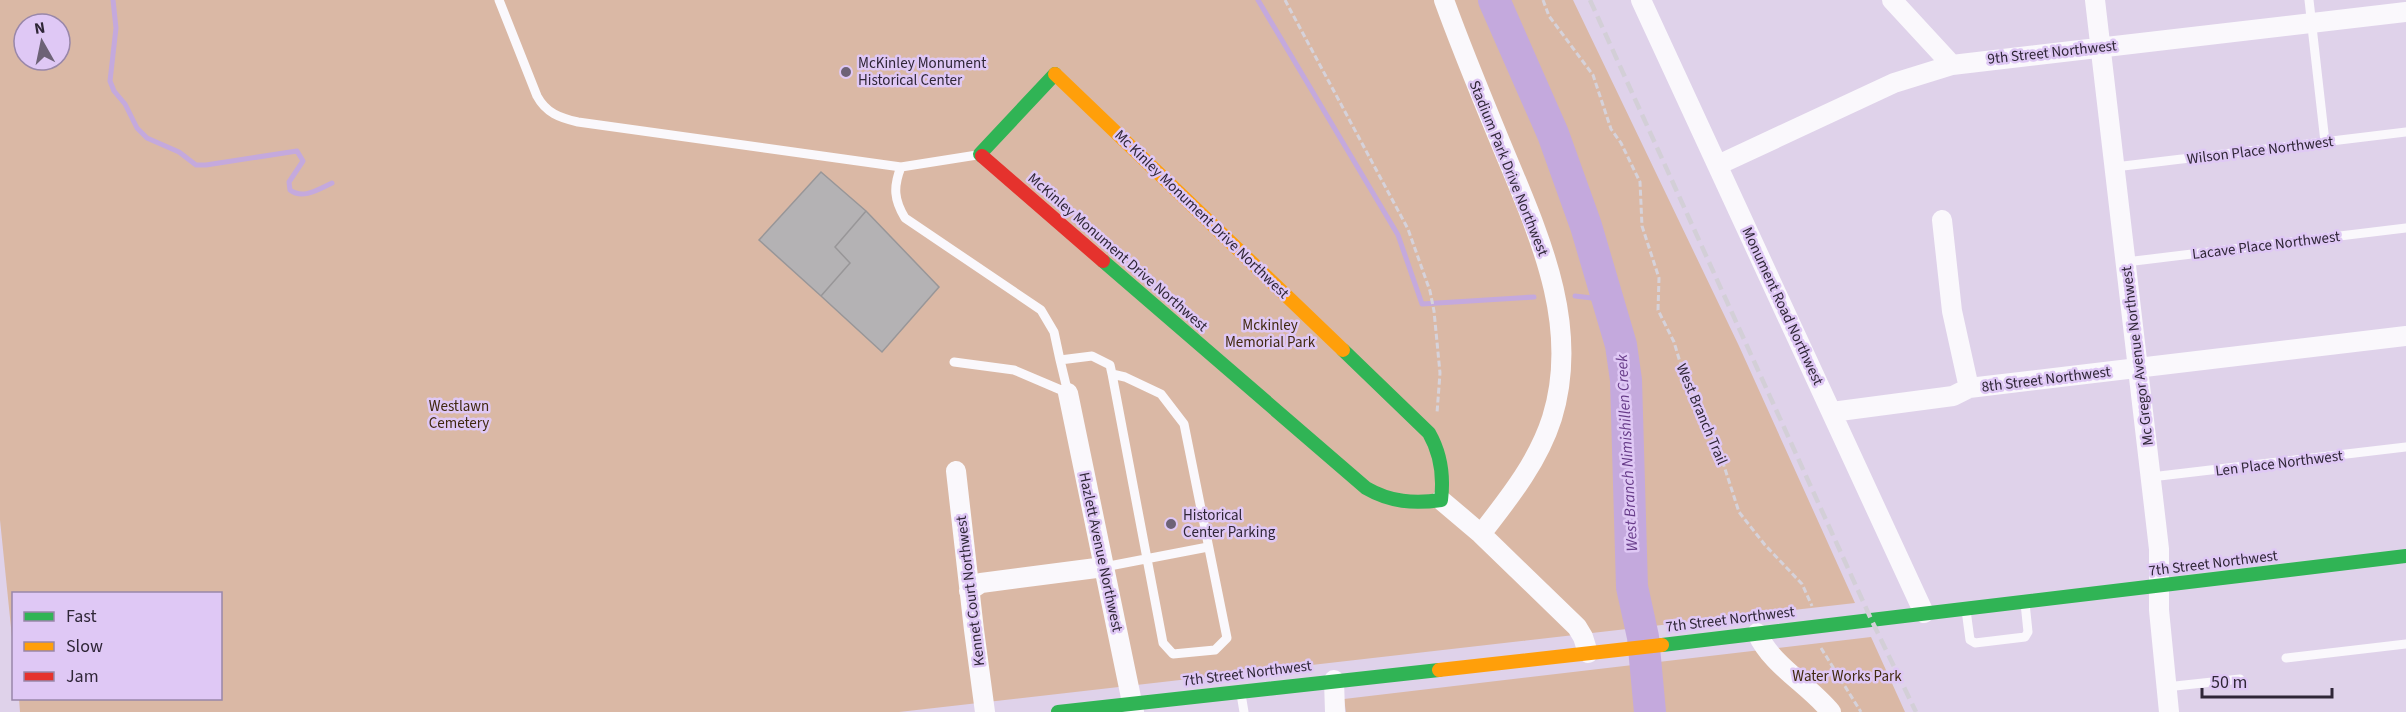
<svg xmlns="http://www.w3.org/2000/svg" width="2406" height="712" viewBox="0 0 2406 712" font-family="'Source Sans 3',sans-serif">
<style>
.green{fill:#dab8a5;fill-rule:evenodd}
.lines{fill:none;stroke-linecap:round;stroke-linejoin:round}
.stream{stroke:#c4a9dd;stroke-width:5}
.river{stroke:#c4a9dd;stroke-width:32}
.building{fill:#b4b2b4;stroke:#989698;stroke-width:1.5}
.path{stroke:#d6d2da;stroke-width:3;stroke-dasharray:6 3;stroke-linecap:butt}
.lane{stroke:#faf8fc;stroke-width:9}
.street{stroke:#faf8fc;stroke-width:20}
.fast{stroke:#30b455;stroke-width:14}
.slow{stroke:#ff9f0a;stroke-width:14}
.jam{stroke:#e5322d;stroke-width:14}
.rail{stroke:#d3cfd7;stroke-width:4.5;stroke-dasharray:12 6;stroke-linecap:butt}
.poi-dot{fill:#6d6276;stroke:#dfc8f5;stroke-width:2}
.labels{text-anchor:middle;stroke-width:5;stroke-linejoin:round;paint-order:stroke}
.street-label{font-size:15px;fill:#2f2637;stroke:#dfc8f5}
.poi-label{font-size:15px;fill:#2f2637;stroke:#dfc8f5;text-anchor:start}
.park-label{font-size:15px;fill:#40290f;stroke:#dfc8f5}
.water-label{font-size:16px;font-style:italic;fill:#673b89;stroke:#dfc8f5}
</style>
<rect width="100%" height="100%" fill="#dfd2ea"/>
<path class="green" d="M0,0H1573L1739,346L1855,603L899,712H20L19,699L220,698V594H14L13,647L0,520ZM24,24H60V60H24Z
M1871,637L1905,712H1346L1344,699Z"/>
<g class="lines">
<path class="stream" d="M113,0L116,28L110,81L114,91L125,104L137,128L147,138L179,152L196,165H206L297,151L303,161L289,182L290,190C303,200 319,189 332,183
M1258,0L1398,235L1422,304L1534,297
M1575,296L1609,300"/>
<path class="river" d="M1494,0L1553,134L1586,226L1621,345L1626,380L1632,587L1643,637L1650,712"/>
</g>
<path class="building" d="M821,172L866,211L835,247L850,263L821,296L759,240Z
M866,211L939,287L882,352L821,296L850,263L835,247Z"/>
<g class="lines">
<path class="path" d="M1285,0L1408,229L1430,291L1434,311L1440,373L1437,413
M1543,0L1549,16L1593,75L1611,129L1621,143L1640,182L1642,226L1659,278L1658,310L1674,342L1686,382L1702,406L1714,435L1739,512L1765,545L1802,584L1812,606
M1821,648L1861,712"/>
<path class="lane" d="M499,0L537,96C546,113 560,118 578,122L901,167
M2309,0L2325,142
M977,155L901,167C893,187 894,200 905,218L1041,310L1054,332L1060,360
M2115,167L2406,132
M2126,262L2406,228
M954,362L1014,370L1068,393
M1068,393L1060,360L1092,356L1110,365L1112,374L1125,377L1161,394L1184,424L1227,638L1215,650L1173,654L1163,643L1112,374
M2151,477L2406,447
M1104,567L1208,547
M1966,610L1970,640L1975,643L2025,637L2028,632L2025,603
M2286,658L2406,644
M2166,687L2240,679
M1241,694L1244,712"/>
<path class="street" d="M1444,0C1461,47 1480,93 1499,139C1535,227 1582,321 1552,418C1538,462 1509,498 1481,534
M1641,0L1924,613
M1892,0L1952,65
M2095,0L2159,549V610L2169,712
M1718,165L1894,83L1952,65L2406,12
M1942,220L1952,311L1969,388
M1068,393L1134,712
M1832,412L1953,396L1969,388L2406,336
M956,471L974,630L985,712
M1441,500L1481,534L1577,627L1583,637L1588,653
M969,591L981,583L1104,567
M1757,633C1772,666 1808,684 1831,712
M1334,680L1335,712"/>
<path class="fast" d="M982,156L980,154L1055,74
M1103,261L1366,488C1390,502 1414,504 1441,500C1444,476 1441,454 1429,433L1343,350
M1662,645L2406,556
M1058,712L1439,670"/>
<path class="slow" d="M1055,74L1343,350
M1439,670L1662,645"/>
<path class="jam" d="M982,156L1103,261"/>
<path class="rail" d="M1590,0L1871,619L1916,712"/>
</g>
<g class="poi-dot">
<circle cx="846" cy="72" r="6"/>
<circle cx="1171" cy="524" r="6"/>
</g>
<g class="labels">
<g class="street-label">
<text transform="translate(2052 52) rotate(-6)" y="5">9th Street Northwest</text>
<text transform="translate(2260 150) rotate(-7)" y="5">Wilson Place Northwest</text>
<text transform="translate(1509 168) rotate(68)" y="5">Stadium Park Drive Northwest</text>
<text transform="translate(1202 214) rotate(44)" y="5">Mc Kinley Monument Drive Northwest</text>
<text transform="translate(2266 245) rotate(-7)" y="5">Lacave Place Northwest</text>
<text transform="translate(1118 252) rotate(41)" y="5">McKinley Monument Drive Northwest</text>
<text transform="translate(1783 306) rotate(65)" y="5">Monument Road Northwest</text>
<text transform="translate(2137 356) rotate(-97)" y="5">Mc Gregor Avenue Northwest</text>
<text transform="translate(2046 379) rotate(-7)" y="5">8th Street Northwest</text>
<text transform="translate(1702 414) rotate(67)" y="5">West Branch Trail</text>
<text transform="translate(2279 463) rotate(-7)" y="5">Len Place Northwest</text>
<text transform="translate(1101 552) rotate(78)" y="5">Hazlett Avenue Northwest</text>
<text transform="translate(2213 563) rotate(-7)" y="5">7th Street Northwest</text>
<text transform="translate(970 591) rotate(-97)" y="5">Kennet Court Northwest</text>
<text transform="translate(1730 619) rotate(-7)" y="5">7th Street Northwest</text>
<text transform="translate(1247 673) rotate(-7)" y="5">7th Street Northwest</text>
</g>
<g class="poi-label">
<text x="858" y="68">McKinley Monument<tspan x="858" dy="17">Historical Center</tspan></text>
<text x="1183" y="520">Historical<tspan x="1183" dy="17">Center Parking</tspan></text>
</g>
<g class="park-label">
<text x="1270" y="330">Mckinley<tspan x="1270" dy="17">Memorial Park</tspan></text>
<text x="459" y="411">Westlawn<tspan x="459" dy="17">Cemetery</tspan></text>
<text x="1847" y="681">Water Works Park</text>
</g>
<g class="water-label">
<text transform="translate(1626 453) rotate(-93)" y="6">West Branch Nimishillen Creek</text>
</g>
</g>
<rect x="12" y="592" width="210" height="108" fill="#dfc8f5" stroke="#9987a9" stroke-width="1.5"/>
<rect x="24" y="612" width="30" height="9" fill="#30b455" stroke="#9987a9" stroke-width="1.5"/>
<text x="66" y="622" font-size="18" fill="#2f2637">Fast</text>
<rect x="24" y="642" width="30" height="9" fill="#ff9f0a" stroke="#9987a9" stroke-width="1.5"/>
<text x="66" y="652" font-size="18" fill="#2f2637">Slow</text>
<rect x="24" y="672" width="30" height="9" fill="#e5322d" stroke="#9987a9" stroke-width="1.5"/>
<text x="66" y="682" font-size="18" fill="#2f2637">Jam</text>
<g transform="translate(42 42) rotate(351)"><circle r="28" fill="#dfc8f5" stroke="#9987a9" stroke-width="1.5"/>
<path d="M0-4.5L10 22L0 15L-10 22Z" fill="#6d6276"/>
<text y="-9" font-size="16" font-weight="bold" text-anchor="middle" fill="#2f2637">N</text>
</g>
<path d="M2202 688v9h130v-9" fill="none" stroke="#2f2637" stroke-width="3"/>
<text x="2211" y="688" font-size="18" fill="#2f2637" stroke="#dfc8f5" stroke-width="4.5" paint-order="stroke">50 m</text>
</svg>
